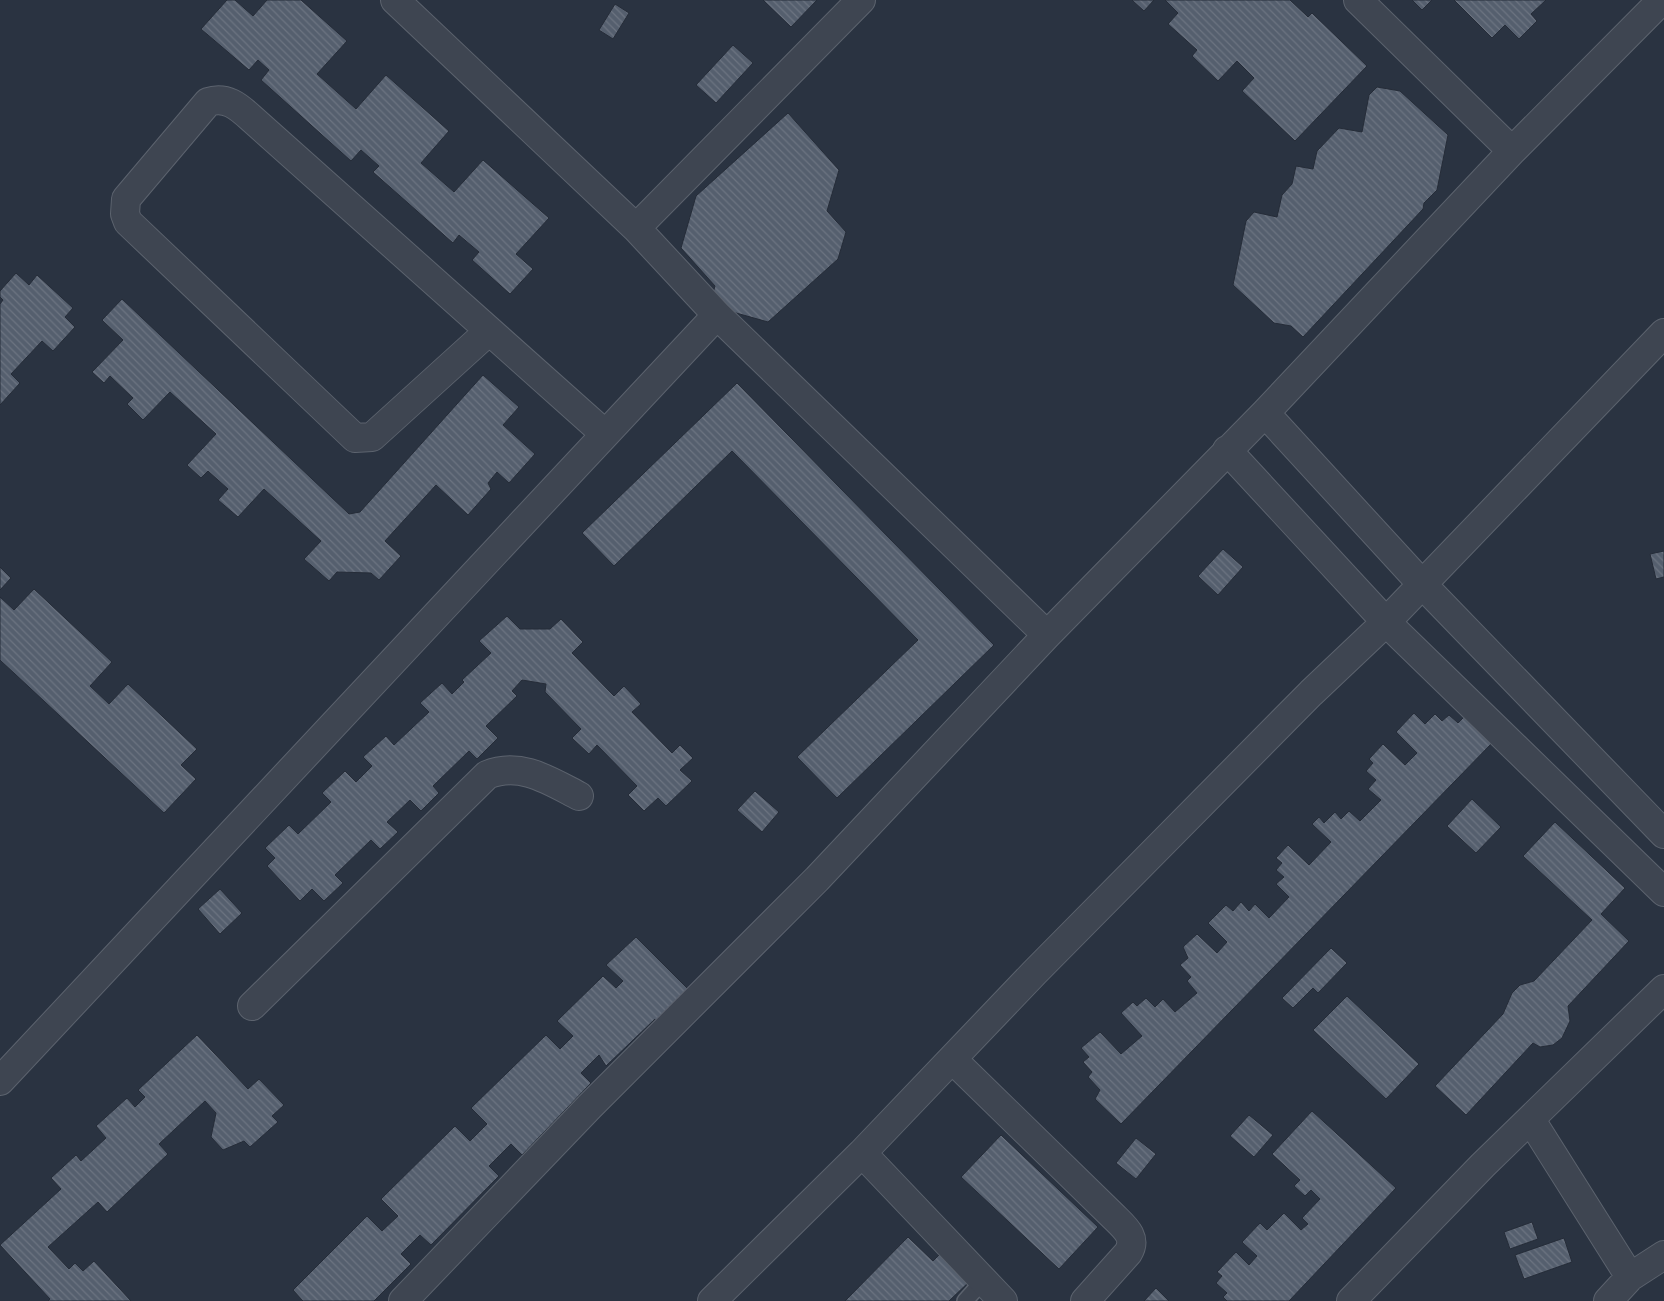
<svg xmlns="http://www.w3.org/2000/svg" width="1664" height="1301" viewBox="0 0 1664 1301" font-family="'PT Sans Narrow',sans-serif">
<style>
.building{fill:url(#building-back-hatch);stroke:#252c38}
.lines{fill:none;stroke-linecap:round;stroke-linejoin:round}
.lane-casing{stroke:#5c636e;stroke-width:18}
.street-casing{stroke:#5c636e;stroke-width:30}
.lane{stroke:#3e4551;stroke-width:15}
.street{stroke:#3e4551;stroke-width:28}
</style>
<defs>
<pattern id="building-back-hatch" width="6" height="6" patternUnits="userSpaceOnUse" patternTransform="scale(1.25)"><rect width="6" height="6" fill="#555f6e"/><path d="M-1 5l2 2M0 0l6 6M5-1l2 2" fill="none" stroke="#6c7481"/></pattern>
</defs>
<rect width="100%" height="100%" fill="#2a3341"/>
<path class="building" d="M227,0H235L253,16L267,0H301L347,41L317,74L356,109L386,75L449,131L421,163L454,192L483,160L549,218L516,254L533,269L510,294L472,260L479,252L459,235L453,243L373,172L379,166L361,150L351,161L261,80L269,70L258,60L249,70L201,29Z
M763,0H817L791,27Z
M1132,0H1154L1144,11Z
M1165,0H1290L1308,17L1312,13L1367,66L1295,141L1242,91L1254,78L1237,61L1218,81L1192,56L1197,50L1168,24L1178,13Z
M1412,0H1432L1422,10Z
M1454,0H1546L1531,14L1537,21L1519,39L1505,25L1492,38Z
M615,4L629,13L613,39L599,30Z
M733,45L753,63L716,103L696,85Z
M1377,87L1400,91L1448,135L1437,190L1424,203L1423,209L1303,337L1291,326L1274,323L1233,285L1246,221L1254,212L1277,217L1282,195L1292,184L1296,166L1313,169L1317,151L1339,128L1362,132L1369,95Z
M788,113L839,170L827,211L846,232L838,259L768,322L729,311L713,293L715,286L681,248L696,196Z
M16,273L29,285L37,275L73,308L65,317L75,327L53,351L42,341L11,374L20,383L0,405V304L3,300L0,297V291Z
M122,299L349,514L360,512L483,375L519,407L503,425L535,454L509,483L497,472L488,483L491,489L468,515L436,485L385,541L401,556L379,580L371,573L337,572L329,581L304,559L321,541L264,489L238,517L218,500L228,489L208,471L201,478L187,465L216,434L170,392L143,420L127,404L133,398L110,376L104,383L92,372L123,340L102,320Z
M737,383L994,645L837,798L797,757L918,640L732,451L614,566L582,533Z
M1223,549L1243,567L1218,595L1198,576Z
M1664,551V577L1656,579L1650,554Z
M0,567L11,578L0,590Z
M34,589L112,662L90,686L109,704L128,684L197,749L181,765L196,779L164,813L0,660V597L14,610Z
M507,616L520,629H550L561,619L583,642L572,653L614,696L624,686L641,704L632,712L672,753L680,745L693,758L680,770L692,781L666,806L658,798L644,811L628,795L637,786L597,745L589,754L572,738L581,729L545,692L546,684L522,680L512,691L517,696L486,726L498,738L477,759L469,751L433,786L439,793L421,811L410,800L387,822L398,832L380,849L371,840L335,875L343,883L324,901L312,889L300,901L267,866L275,858L265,848L289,825L298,834L331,802L322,793L345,771L356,782L372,766L363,757L386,736L394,745L429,712L420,703L442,683L452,694L464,682L462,680L491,653L479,641Z
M1414,713L1425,724L1435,714L1442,721L1449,715L1458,723L1464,717L1492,743L1121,1124L1095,1099L1100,1090L1088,1077L1092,1072L1083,1062L1089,1057L1081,1048L1100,1032L1121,1054L1142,1036L1121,1013L1133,1002L1137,1006L1146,998L1155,1007L1163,999L1175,1012L1197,993L1187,981L1191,977L1180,965L1188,958L1183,947L1197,934L1217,953L1227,942L1208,923L1226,905L1233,911L1241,902L1249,911L1255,904L1269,918L1289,897L1276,884L1284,877L1276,870L1282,863L1276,858L1288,845L1309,865L1331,842L1312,824L1319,817L1324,823L1335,812L1341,819L1349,811L1360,821L1381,800L1368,789L1376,780L1366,771L1373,763L1369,759L1383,744L1405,765L1417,753L1396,732Z
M755,791L779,812L762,832L737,810Z
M1472,799L1501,827L1476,853L1447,826Z
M1555,822L1625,888L1601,914L1629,941L1568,1006L1570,1021L1562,1038L1553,1045L1540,1047L1533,1043L1466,1115L1435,1086L1503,1014L1512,993L1520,985L1534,981L1592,920L1523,856Z
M220,889L242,913L220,934L198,909Z
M636,937L694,995L660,1029L655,1019L606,1066L599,1055L581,1073L591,1083L522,1155L511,1144L489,1166L499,1176L431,1245L420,1235L401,1254L411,1264L374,1301H303L293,1290L367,1216L382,1231L398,1216L381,1199L455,1126L470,1141L487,1124L471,1108L546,1035L560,1049L573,1036L557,1021L603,976L616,988L623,981L606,965Z
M1331,948L1347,963L1318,993L1313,988L1293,1008L1282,998Z
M1347,996L1419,1064L1386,1099L1313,1030Z
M197,1035L248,1089L259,1079L284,1105L272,1116L278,1122L250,1147L244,1141L223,1150L211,1137L216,1113L205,1101L159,1144L168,1154L107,1212L98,1202L48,1247L69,1269L75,1263L83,1271L94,1261L131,1301H48L50,1299L0,1245L61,1189L51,1178L76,1155L81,1161L106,1138L96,1126L127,1098L135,1107L145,1097L138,1090Z
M1312,1111L1396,1188L1289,1301H1227L1223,1297L1227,1293L1216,1283L1222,1276L1217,1272L1236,1252L1249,1265L1257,1256L1242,1242L1260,1223L1267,1230L1284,1213L1301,1230L1308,1224L1302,1218L1320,1199L1311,1190L1305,1196L1294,1186L1300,1180L1272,1154Z
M1249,1115L1273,1135L1254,1157L1230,1136Z
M1001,1135L1098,1227L1059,1269L961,1177Z
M1136,1138L1156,1154L1136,1179L1116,1163Z
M1532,1222L1538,1239L1510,1249L1504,1232Z
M908,1237L933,1261L942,1252L971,1280L949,1301H845Z
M1564,1238L1572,1262L1524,1279L1515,1255Z
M1156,1288L1169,1301H1144Z"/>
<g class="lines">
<g class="lane-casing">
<path id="lane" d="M965,1301L982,1282"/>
</g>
<g class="street-casing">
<path id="street" d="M395,0L636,228L717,315L1047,635
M1358,0L1512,151
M636,228L861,0
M489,331L372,437L355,438L128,222L125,214L126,199L208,102C226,96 238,106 251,118L605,434
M1265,413L1421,583L1664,834
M1227,450L1386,622L1664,892
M252,1006L487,775C520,761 550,781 579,796
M952,1059L1112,1215C1124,1227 1138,1237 1128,1253L1085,1301
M0,1081L717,315
M1531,1120L1630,1277
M862,1153L1003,1301
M403,1301L590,1106L817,879L1047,635L1265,413L1512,151L1662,0
M712,1301L862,1153L1035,972L1311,693L1386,622L1664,333
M1351,1301L1483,1165L1664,989
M1608,1301L1630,1277L1664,1255"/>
</g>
<use href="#lane" class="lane"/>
<use href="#street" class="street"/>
</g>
</svg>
